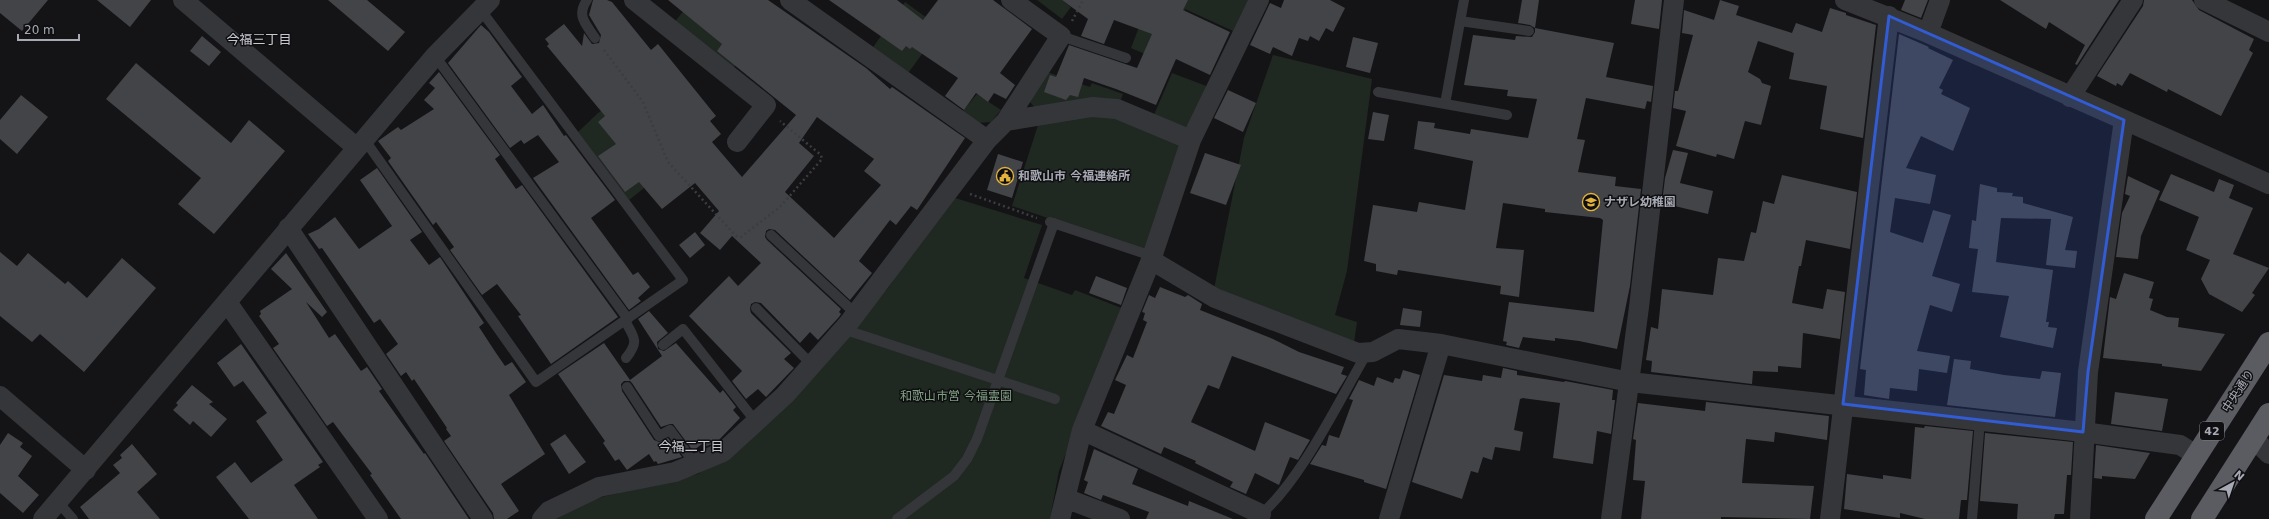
<svg xmlns="http://www.w3.org/2000/svg" width="2269" height="519" viewBox="0 0 2269 519" font-family="'DejaVu Sans','Noto Sans JP',sans-serif">
<style>
.green{fill:#202822}
.building{fill:#434448;fill-rule:evenodd}
.lines{fill:none;stroke-linecap:round;stroke-linejoin:round}
.path{stroke:#3b3d41;stroke-width:2.5;stroke-dasharray:2 3;stroke-linecap:butt}
.service{stroke:#35363a;stroke-width:10}
.minor{stroke:#35363a;stroke-width:20}
.trunk{stroke:#5a5c62;stroke-width:22}
.marked{fill:#325cd3;fill-opacity:0.2;stroke:#325cd3;stroke-width:3;stroke-linejoin:round}
.labels{text-anchor:middle;stroke-width:3;stroke-linejoin:round;paint-order:stroke}
.shield{fill:#0f0f11;stroke:#797c84;stroke-width:1}
.shield-label{font-size:11px;font-weight:bold;fill:#a7aab5}
.poi-label{font-size:12px;font-weight:bold;fill:#a7aab5;stroke:#0f0f11;text-anchor:start}
.street-label{font-size:12px;fill:#a7aab5;stroke:#0f0f11}
.park-label{font-size:12px;fill:#7f9f82;stroke:#0f0f11}
.neighbourhood-label{font-size:13px;fill:#c7c9d1;stroke:#0f0f11}
</style>
<rect width="100%" height="100%" fill="#141416"/>
<path class="green" d="M1037,0H1062L1071,7L1062,19Z
M1147,0H1248L1233,31L1185,9L1163,62L1131,48L1147,6Z
M905,2L941,28L906,76L871,50Z
M685,9L752,43L732,70L673,24Z
M1273,55L1372,79L1347,271L1335,315L1357,322L1354,343L1213,294L1244,138Z
M1047,72L1090,87L1092,83L1123,94L1119,105L1036,109L1029,101Z
M1172,73L1209,87L1189,129L1153,117Z
M627,91L669,168L629,200L578,132L598,113Z
M977,94L1001,110L991,122L976,123L962,112Z
M1097,109L1182,147L1145,251L1012,206L1038,125Z
M952,197L1042,225L1024,278L1072,295L1075,290L1124,309L1059,471L1050,519H553L562,512L602,497L698,474L748,438L888,288Z"/>
<path class="building" d="M0,0H48L22,31L0,13Z
M97,0H151L130,27Z
M328,0H367L405,32L388,51Z
M593,0H607L612,2L651,50L658,44L716,116L710,121L721,134L712,142L742,177L796,115L717,51L722,44L668,0H768L866,68L890,89L892,87L965,138L917,210L911,206L896,225L890,220L859,261L872,273L850,300L775,230L769,229L766,231L765,237L767,240L841,309L839,312L841,314L839,317L818,340L810,332L800,343L761,303L755,302L751,304L750,309L751,313L791,353L784,359L794,368L766,397L758,389L746,399L732,381L742,371L689,316L729,276L738,286L761,263L732,236L720,250L700,233L719,211L695,183L662,209L639,182L625,192L598,156L616,144L598,122L605,116L547,46L549,44L545,39L564,24L582,46L584,33L592,44L599,43L601,35L589,15ZM817,117L874,159L864,171L881,185L834,238L785,192L814,156L799,143Z
M829,0H897L923,20L938,0H993L1032,29L1000,73L1015,85L1006,99L994,93L988,102L976,93L964,110L945,96L958,78L912,47L910,49L906,46L902,51Z
M1062,0H1188L1183,10L1230,32L1210,75L1176,59L1156,105L1116,89L1084,78L1078,97L1070,95L1066,100L1044,92L1050,75L1056,77L1069,45L1137,68L1152,34L1114,20L1104,44L1081,36L1088,19Z
M1284,0H1330L1345,8L1333,32L1326,28L1319,41L1310,36L1308,41L1299,38L1292,56L1273,47L1270,54L1250,45L1270,3L1281,8Z
M1522,0H1539L1535,28L1530,25L1518,23Z
M1635,0H1662L1659,29L1631,24Z
M1720,0L1739,6L1736,15L1792,33L1796,23L1822,32L1830,8L1846,13V15L1876,25L1863,138L1820,129L1827,86L1789,79L1794,53L1758,41L1748,72L1760,79L1762,83L1771,86L1761,125L1745,121L1734,159L1717,154L1716,157L1676,146L1686,111L1673,108L1675,91H1678L1693,35L1682,33L1684,10L1714,20Z
M1905,0H1928L1921,18L1901,10Z
M2000,0H2119L2077,65L2075,64L2085,45L2049,22L2046,29Z
M2144,0H2192L2199,10L2254,39L2249,50L2253,53L2221,116L2168,89L2167,92L2130,73L2122,86L2117,83L2116,86L2097,76L2143,6Z
M481,25L489,32L522,77L511,86L532,114L543,105L564,136L566,135L615,200L591,218L633,275L638,272L650,287L638,298L641,301L629,310L533,178L559,162L538,135L524,144L521,140L510,148L448,63Z
M1535,28L1614,43L1606,77L1653,86L1651,102L1647,101L1645,109L1586,98L1577,139L1585,140L1578,172L1616,177L1615,186L1641,189L1630,286L1617,349L1579,341L1555,338V341L1523,337L1519,348L1506,345L1507,342L1503,341L1509,302L1594,312L1603,220L1600,218L1545,212V209L1503,203L1496,248L1524,250L1519,297L1500,294L1501,286L1398,270L1397,275L1376,271V264L1364,261L1373,205L1417,212L1419,202L1465,210L1473,161L1414,149L1418,121L1435,123L1434,128L1470,134L1471,129L1528,138L1537,99L1507,96L1508,90L1464,85L1473,35L1515,40L1516,36L1532,37L1535,32Z
M1899,34L1929,47L1928,48L1953,60L1939,88L1943,90L1941,94L1970,108L1953,151L1921,136L1906,168L1936,175L1930,204L1895,198L1890,232L1923,243L1933,210L1951,215L1932,276L1960,284L1952,312L1930,305L1917,351L1950,356L1947,373L1919,369L1917,391L1890,388L1889,399L1864,395L1866,370L1860,369Z
M202,36L221,52L209,66L190,51Z
M1353,37L1378,43L1370,73L1346,67Z
M136,63L231,143L249,120L285,151L214,234L178,204L201,178L106,99Z
M439,72L500,155L495,159L516,189L522,185L618,317L551,364L518,316L521,315L497,284L482,295L450,250L454,247L436,222L433,225L388,161L391,158L378,141L398,127L401,130L434,109L424,100L435,88L429,83Z
M1228,90L1256,103L1243,132L1214,118Z
M21,95L48,117L17,154L0,139V120Z
M1373,112L1389,115L1384,141L1368,139Z
M1673,150L1688,153L1680,183L1713,191L1708,214L1662,203L1665,178Z
M1205,153L1241,165L1226,205L1190,193Z
M998,154L1023,162L1012,198L987,190Z
M377,168L422,232L410,240L429,265L440,257L484,323L479,327L496,353L505,366L512,362L526,382L509,395L545,454L501,484L519,511L507,519H494L493,513L444,441L451,436L446,429L447,428L414,379L412,381L406,372L401,376L386,354L398,344L380,319L374,323L322,248L319,249L308,234L319,229L335,217L359,249L392,226L360,180Z
M2171,174L2214,192L2219,179L2234,185L2229,198L2253,208L2233,254L2269,268L2252,293L2255,295L2242,312L2209,294L2201,279L2210,260L2186,250L2199,217L2159,200Z
M1782,175L1857,192L1850,249L1806,240L1801,266H1799L1792,303L1823,309L1827,289L1845,292L1840,339L1803,333L1801,368L1778,366V372L1753,371L1752,384L1651,372L1652,361L1646,360L1651,327L1658,329L1662,289L1713,295L1718,258L1744,261L1751,232L1756,233L1763,201L1774,204Z
M2128,176L2160,191L2141,236L2138,259L2116,257L2122,213L2130,196L2125,194Z
M1980,184L1997,188V192L2013,193L2012,196L2023,197V203L2073,217L2065,250L2077,251L2075,268L2046,265L2051,219L2001,218L1996,262L2053,270L2046,322H2049L2048,327L2057,328L2053,348L2000,337L2009,296L1972,292L1978,249L1969,248L1972,220L1976,221Z
M695,232L705,245L690,258L679,245Z
M0,252L17,266L28,253L65,284L68,281L87,298L122,258L156,288L84,372L40,334L32,342L0,316Z
M286,253L327,312L322,317L306,302L329,338L335,334L361,371L367,367L382,389L379,391L424,454L425,453L469,519H401L370,475L372,474L333,422L327,426L273,348L279,344L259,316L261,314L260,311L292,289L271,269Z
M2124,273L2154,282L2149,298L2153,299L2150,310L2167,317L2179,318L2178,327L2225,334L2201,371L2162,366V364L2103,358L2110,297L2116,299Z
M1096,276L1127,288L1121,305L1089,293Z
M1160,287L1185,297L1188,295L1202,304L1200,310L1273,339L1299,352L1344,367L1341,374L1347,376L1336,394L1232,356L1219,389L1208,385L1191,422L1255,451L1265,422L1310,440L1298,460L1290,457L1279,485L1255,473L1246,494L1230,487L1233,482L1195,463L1196,461L1164,447L1161,454L1101,426L1108,412L1114,414L1126,385L1115,380L1127,355L1133,358L1147,322L1143,320L1145,313L1142,312L1149,295L1155,298Z
M1403,308L1422,311L1420,327L1400,325Z
M649,311L668,333L657,342L658,349L664,351L676,343L720,393L723,390L736,407L733,410L740,418L717,442L704,447L702,444L693,451L673,424H670L661,427L632,383L630,381H624L621,384L622,391L654,440L659,442L668,438L682,457L658,464L656,461L654,462L649,454L627,470L619,459L615,461L603,443L605,441L558,374L604,343L630,380L662,356L638,319Z
M241,344L323,462L318,465L320,467L294,485L318,519H249L216,477L235,462L251,483L283,460L256,421L267,413L243,381L234,387L217,363Z
M1954,359L1971,361L1970,369L2004,375L2040,379L2042,371L2061,373L2055,417L1947,405Z
M1503,368L1517,371V375L1564,382L1565,381L1613,390L1612,400H1615L1611,434L1597,431L1593,464L1553,458L1560,403L1523,398L1520,399L1514,430L1523,432L1520,451L1495,447L1492,460L1483,457L1478,473L1471,471L1462,499L1412,482L1444,375L1482,381L1483,375L1501,378Z
M1403,370L1420,375L1386,489L1364,482V480L1310,464L1322,445L1326,446L1329,435L1339,438L1353,400L1349,399L1359,380L1374,386L1377,377L1393,383L1395,378L1400,379Z
M192,385L213,402L209,404L227,419L211,437L193,421L190,425L173,410L178,405L176,403Z
M2115,392L2168,399L2162,431L2111,424Z
M1706,402L1829,416L1827,440L1775,432L1774,442L1746,439L1742,483L1814,486L1810,519L1721,517V519H1641L1645,481L1633,480L1636,440L1633,439L1638,403L1705,411Z
M1925,426L1973,431L1967,500H1961L1959,519H1925L1900,513V518L1844,509L1847,474L1883,479V475L1911,479L1915,427L1924,428Z
M8,433L23,443L20,447L32,456L18,476L39,495L23,513L0,493V445Z
M1985,433L2073,442L2071,475H2067L2064,514H2055L2054,519H2017L2018,504L1980,501Z
M565,434L586,462L569,474L550,444Z
M132,444L157,474L137,492L160,519H89L80,507L120,473L113,465L122,458L120,455Z
M2096,445L2150,453L2135,479L2102,476V479L2094,478Z
M1094,449L1138,469L1132,484L1188,506L1189,501L1233,519H1146L1149,512L1103,495L1101,500L1084,493L1088,482L1084,480Z"/>
<g class="lines">
<path class="path" d="M1072,21L1083,0
M604,50L643,102L668,162L736,236L741,237L780,207L822,159L821,155L780,121
M970,194L1037,218"/>
<path class="service" d="M587,0C576,16 586,24 595,38
M1460,21L1529,31
M1061,36L1126,58
M435,56L628,319
M1378,92L1507,115
M1445,104L1464,0
M364,139L536,382L683,280L480,9
M1050,222L1152,256
M771,235L856,314
M756,308L812,365
M625,321C635,338 639,342 626,358
M843,329L1055,399
M663,345L683,329L756,422
M627,387L659,436L670,430L695,464
M58,502L73,519
M1258,517C1301,481 1338,402 1367,353
M897,519L954,476L967,459L977,439L1054,223
M1972,519L1980,420"/>
<path class="minor" d="M183,0L357,148
M634,0L766,105L737,142
M790,0L987,140
M1845,0L1928,33L2269,184
M2204,0L2269,32
M1928,33L1940,0
M2070,97L2133,0
M1006,121L1061,36L1011,0
M288,228L483,519
M1151,260L1215,298L1358,353L1373,352L1398,339L1441,344L1630,382L2083,432L2180,445L2196,455
M227,302L378,519
M0,396L86,470
M1082,430L1261,514
M2253,438L2269,454
M1065,498L1120,519
M43,519L435,56L490,0
M542,519L549,511L599,487L675,472L723,452L785,395L848,324L987,140L1006,121L1092,107L1117,109L1191,140
M1060,519L1082,430L1151,260L1191,140L1259,0
M1389,519L1441,344
M1611,519L1639,307L1674,0
M1830,519L1889,16
M2080,519L2088,372L2124,120"/>
<path class="trunk" d="M2156,519L2269,343
M2202,519L2269,414"/>
</g>
<path class="marked" d="M1889,16L2124,120L2088,372L2083,432L1843,404Z"/>
<defs>
<g id="civic-ring" transform="scale(0.9)"><circle r="9.5" fill="#0f0f11" stroke="#e4b43d" stroke-width="1.5"/><path d="M-.6-6.5H3V-4.5H.6V-3L4-1V1h2V6H-6V1h2V-1L-.6-3ZM-1.2 2.5V6h2.4V2.5Z" fill="#e4b43d"/></g>
<g id="school-ring" transform="scale(0.9)"><circle r="9.5" fill="#0f0f11" stroke="#e4b43d" stroke-width="1.5"/><path d="M0-5L7-2L0 1L-7-2ZM-4 1L0 2.5L4 1V4Q0 6-4 4Z" fill="#e4b43d"/></g>
</defs>
<g fill-rule="evenodd">
<use href="#civic-ring" x="1005" y="176"/>
<use href="#school-ring" x="1591" y="202"/>
</g>
<g class="labels">
<rect class="shield" x="2200" y="422" width="24" height="18" rx="3"/>
<g class="shield-label">
<text x="2212" y="435">42</text>
</g>
<g class="poi-label">
<text x="1018" y="180">和歌山市 今福連絡所</text>
<text x="1604" y="206">ナザレ幼稚園</text>
</g>
<g class="street-label">
<text transform="translate(2238 391) rotate(-57)" y="4">中央通り</text>
</g>
<g class="park-label">
<text x="956" y="400">和歌山市営 今福霊園</text>
</g>
<g class="neighbourhood-label">
<text x="259" y="44">今福三丁目</text>
<text x="691" y="451">今福二丁目</text>
</g>
</g>
<g transform="translate(2233 483) rotate(40)" stroke="#0f0f11" stroke-width="3" paint-order="stroke">
<path d="M0-3L7 15L0 10L-7 15Z" fill="#a7aab5"/>
<text y="-6" font-size="11" font-weight="bold" text-anchor="middle" fill="#a7aab5">N</text>
</g>
<path d="M18 34v6h61v-6" fill="none" stroke="#a7aab5" stroke-width="2"/>
<text x="24" y="34" font-size="12" fill="#a7aab5" stroke="#0f0f11" stroke-width="3" paint-order="stroke">20 m</text>
</svg>
